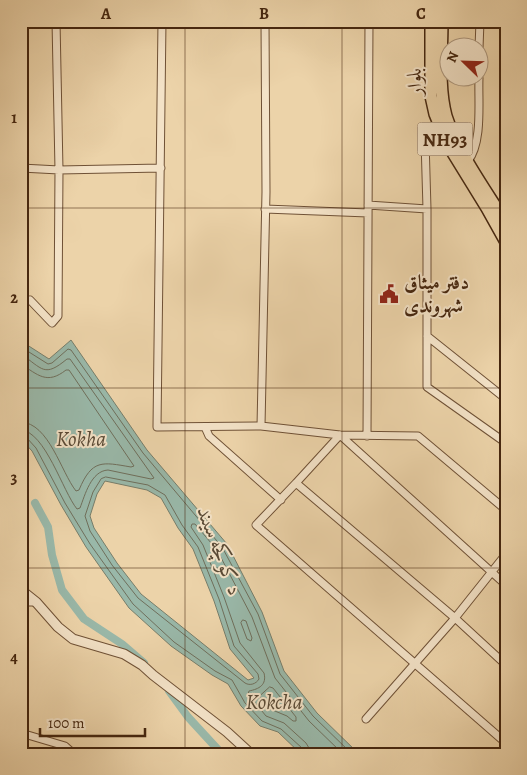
<svg xmlns="http://www.w3.org/2000/svg" width="527" height="775" viewBox="0 0 527 775" font-family="Alegreya,Amiri,serif">
<style>
.water{fill:#99b8a9;stroke:#777e6b;fill-rule:evenodd}
.lines{fill:none;stroke-linecap:round;stroke-linejoin:round}
.shore{stroke:#6f6f5c;stroke-width:1}
.canal{stroke:#99b8a9;stroke-width:8}
.minor-casing{stroke:#6f5136;stroke-width:9}
.tertiary-casing{stroke:#6f5136;stroke-width:11}
.primary-casing{stroke:#45260f;stroke-width:14}
.minor{stroke:#f3e2c7;stroke-width:7}
.tertiary{stroke:#f3e2c7;stroke-width:9}
.primary{stroke:#ecd3a9;stroke-width:11}
.grid{fill:none;stroke:#45260f;stroke-width:1;stroke-opacity:0.55}
.labels{text-anchor:middle;stroke-width:4;stroke-linejoin:round;paint-order:stroke}
.shield{fill:#f3e2c7;stroke:#795e46;stroke-width:1}
.shield-label{font-size:19px;font-weight:bold;fill:#45260f}
.street-label{font-size:20px;fill:#45260f;stroke:#f3e2c7}
.poi-label{font-size:20px;font-weight:bold;fill:#45260f;stroke:#f3e2c7;text-anchor:start}
.water-label{font-size:21px;font-style:italic;fill:#5a4a36;stroke:#f3e2c7}
.neatline{fill:none;stroke:#45260f;stroke-width:2}
.grid-label{font-size:16px;text-anchor:middle;font-weight:bold;fill:#45260f}
</style>
<rect width="100%" height="100%" fill="#ecd3a9"/>
<filter id="stains"><feTurbulence type="fractalNoise" baseFrequency=".004" numOctaves="4"/><feColorMatrix values="0 0 0 0 .2 0 0 0 0 .09 0 0 0 0 .02 0 0 0 .5 -.17"/></filter>
<radialGradient id="worn" r=".72"><stop offset=".6" stop-color="#630" stop-opacity="0"/><stop offset="1" stop-color="#630" stop-opacity=".3"/></radialGradient>
<path class="water" d="M71,340L147,450L227,544L262,612L284,671L317,713L359,754H301L278,732L260,726L241,706L228,684L212,675L171,646L129,608L86,547L61,505L32,451L21,439V341L49,359ZM105,481L147,490L161,498L178,528L193,549L214,601L230,649L254,678L248,680L141,594L117,563L94,528L90,516L97,494Z"/>
<g class="lines">
<path class="shore" d="M21,347L48,364L52,363L68,349L71,350L143,453L222,547L258,614L280,674L313,716L352,754
M21,354C43,369 44,378 67,359H70L154,478L151,479L108,470C91,471 85,495 80,508L77,509C63,492 45,431 21,430
M21,364C38,375 47,385 66,370H69L134,466L131,467C102,462 92,459 79,490L76,491C61,472 49,423 21,422
M21,436L26,437L36,448L65,503L90,544L133,604L174,642L215,671L232,680L245,703L262,721L281,729L302,748L304,754
M106,477L148,485L165,495L182,525L198,547L219,599L234,646L258,674L259,679C256,684 250,686 245,683L138,598L112,565L90,531L85,516L93,492L101,479Z
M243,620L246,621L252,638L251,641L247,639L241,623Z
M270,687L273,688L296,717V721H293L287,716L270,709L260,699V696Z
M310,754L309,748L306,743L284,723L266,716L248,694L249,691C259,689 267,685 264,673L240,643L224,597L203,545L191,527L192,524H195L217,550L252,617L275,678L309,721L343,754"/>
<path class="canal" d="M35,503L48,527L52,555L62,590L84,619L122,644L144,663
M169,691L188,717L222,754"/>
<g class="minor-casing">
<path id="minor" d="M162,21L157,427L261,426L340,435L418,436L506,510
M479,48L480,21
M439,125L427,135L425,140L427,209V387L506,443
M468,161C483,142 478,101 479,78
M21,168L59,170L161,168
M368,205L427,209
M265,209L368,213
M30,300L52,323L58,316L59,170L56,21
M427,336L506,399
M261,426L266,192L265,21
M205,427L209,436L281,500
M367,436L369,21
M296,483L256,525L506,743
M506,585L340,435L296,483L455,618L506,665
M21,602H36
M366,719L455,618L506,554
M21,733L65,746L74,754"/>
</g>
<g class="tertiary-casing">
<path id="tertiary" d="M21,590L36,602L58,627L73,639L124,654L142,665L153,675L227,732L251,754"/>
</g>
<g class="primary-casing">
<path id="primary" d="M431,21V96L435,114L447,143L487,208L506,242
M442,21C442,52 438,86 446,116C457,151 486,191 506,223"/>
</g>
<use href="#minor" class="minor"/>
<use href="#tertiary" class="tertiary"/>
<use href="#primary" class="primary"/>
</g>
<path class="grid" d="M185,21V754M342,21V754M21,208H506M21,388H506M21,568H506"/>
<defs>
<g id="civic-bare" transform="scale(1.5)"><path d="M-.6-6.5H3V-4.5H.6V-3L4-1V1h2V6H-6V1h2V-1L-.6-3ZM-1.2 2.5V6h2.4V2.5Z" fill="#8f2418" stroke="#f3e2c7" stroke-width="2.5" paint-order="stroke"/></g>
</defs>
<g fill-rule="evenodd">
<use href="#civic-bare" x="389" y="294"/>
</g>
<g class="labels">
<rect class="shield" x="417.5" y="122.5" width="55" height="33" rx="4"/>
<g class="shield-label">
<text x="445" y="146">NH93</text>
</g>
<g class="street-label">
<text transform="translate(414 82) rotate(-92)" y="7">بلوار</text>
</g>
<g class="poi-label">
<text x="404" y="289">دفتر میثاق<tspan x="404" dy="23">شهروندی</tspan></text>
</g>
<g class="water-label">
<text x="81" y="446">Kokha</text>
<text transform="translate(220 551) rotate(69)" y="7">د کوکچه سیند</text>
<text x="274" y="709">Kokcha</text>
</g>
</g>
<rect width="527" height="775" fill="none" stroke="#ecd3a9" stroke-width="55"/>
<g transform="translate(464 62) rotate(293)"><circle r="24" fill="#f3e2c7" stroke="#ad977d"/>
<path d="M0-4L9 19L0 12L-9 19Z" fill="#8f2418"/>
<text y="-8" font-size="14" font-weight="bold" text-anchor="middle" fill="#45260f">N</text>
</g>
<path d="M40 728v8h105v-8" fill="none" stroke="#45260f" stroke-width="2.5"/>
<text x="48" y="728" font-size="15" fill="#45260f" stroke="#f3e2c7" stroke-width="4" paint-order="stroke">100 m</text>
<rect x="28" y="28" width="472" height="720" class="neatline"/>
<g class="grid-label">
<text x="106" y="19">A</text>
<text x="264" y="19">B</text>
<text x="421" y="19">C</text>
<text x="14" y="123">1</text>
<text x="14" y="303">2</text>
<text x="14" y="483">3</text>
<text x="14" y="663">4</text>
</g>
<rect width="100%" height="100%" filter="url(#stains)"/>
<rect width="100%" height="100%" fill="url(#worn)"/>
</svg>
